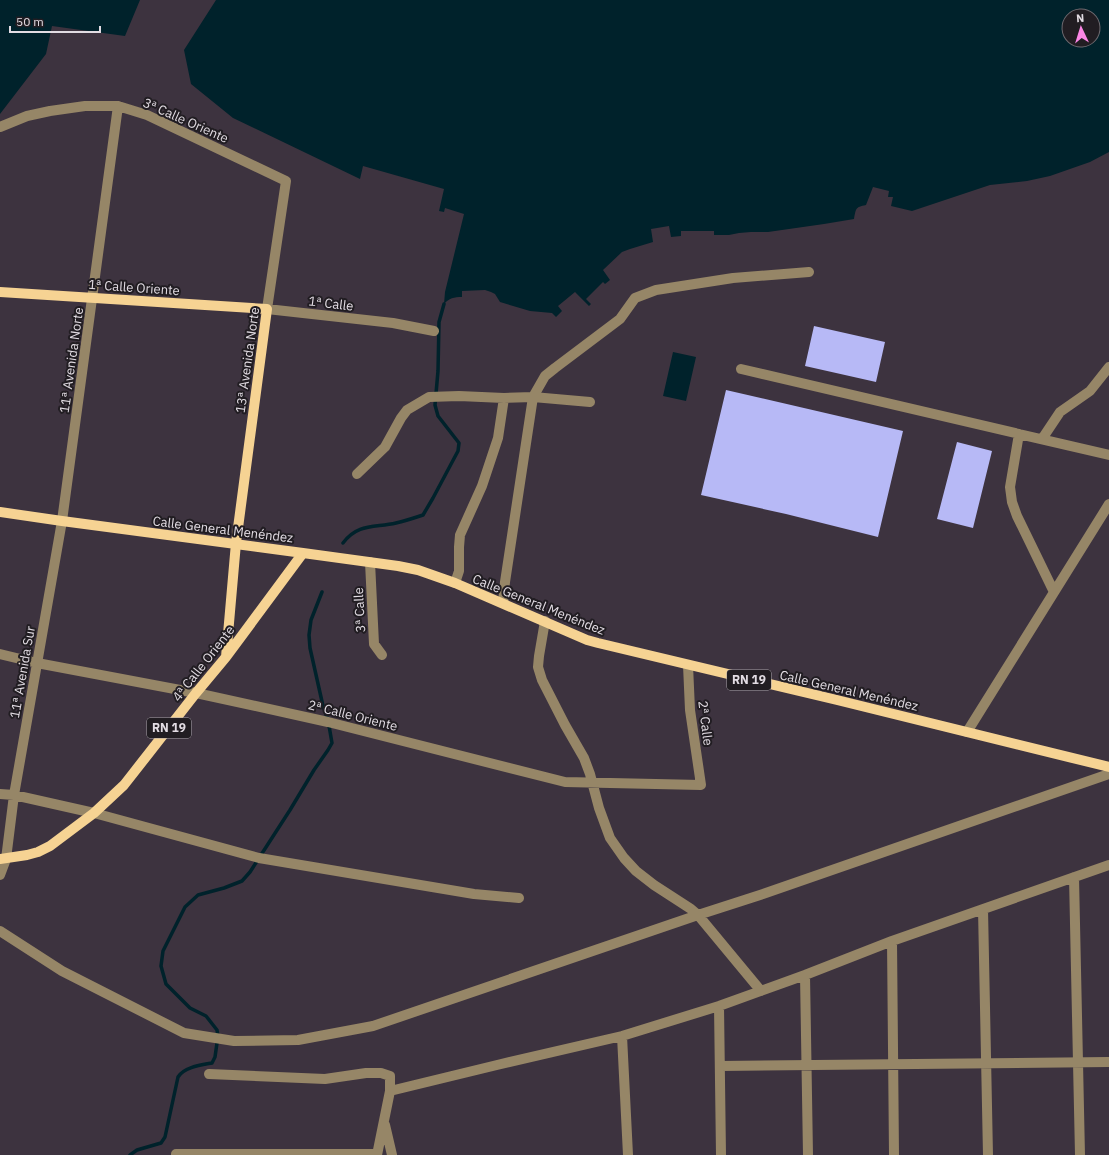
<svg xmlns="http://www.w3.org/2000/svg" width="1109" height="1155" viewBox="0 0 1109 1155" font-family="'IBM Plex Sans',sans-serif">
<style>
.water{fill:#00222b;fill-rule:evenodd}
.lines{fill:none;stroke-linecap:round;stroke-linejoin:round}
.stream{stroke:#00222b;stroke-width:3.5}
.building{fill:#b7b9f6}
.minor{stroke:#968667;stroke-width:10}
.major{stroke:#f6d393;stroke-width:10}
.labels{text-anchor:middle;stroke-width:4;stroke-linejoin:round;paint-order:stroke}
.shield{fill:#211d22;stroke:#a8a3a9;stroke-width:1}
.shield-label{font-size:12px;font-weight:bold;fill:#e2dce3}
.street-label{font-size:13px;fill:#e2dce3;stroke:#211d22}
</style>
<rect width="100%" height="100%" fill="#3d333f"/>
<path class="water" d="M0,0H140L125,36L52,26L46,54L0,114Z
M216,0H1109V152L1090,162L1050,176L1027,181L990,185L912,211L891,206L893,197H888L889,191L873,187L866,205C855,207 856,209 854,219L824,224L768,232H751L739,233L729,235H714V231H681V236L671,237L669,226L651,229L653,242L630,249L622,252L603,270L610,280L605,284L603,282L586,299L591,304L589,306L575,292L558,306L562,311L556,317L552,313L530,311L500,302L495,294L491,292L485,290L462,291V297C454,297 449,298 444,304L445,292L464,214L445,208L444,212L439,211L444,189L363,166L360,179L233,118L191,84L184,50ZM1069,16H1093V40H1069Z
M673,352L696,357L686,401L663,396Z"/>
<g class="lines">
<path class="stream" d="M343,543C358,523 375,528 396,523C405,521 414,518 423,515L433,498L458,451L459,443L438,416L435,405L438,371L439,322L444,304
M130,1155L137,1150L161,1143L165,1137L178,1077C184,1067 201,1065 212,1063L215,1057L218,1036L217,1030L206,1016L190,1008L166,984L161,966L163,951L185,907L198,895L224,888L242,881L250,872L290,810L314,770L328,750L332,743L328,720L323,706L310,648L309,635L311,620L322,592"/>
</g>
<path class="building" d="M814,326L885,342L876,382L805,366Z
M726,390L903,431L878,537L786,514L701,495Z
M957,442L992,451L973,528L937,519Z"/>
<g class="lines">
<path class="minor" d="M0,127L27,116L50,111L85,106H118L147,115L286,181L267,309L393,323L434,331
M741,369L1109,455
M1019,434L1010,487L1012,502L1017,516L1054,592
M1042,439L1060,412L1090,391L1109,367
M357,474L385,447L401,418L407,410L429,397L459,396L504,398L533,397L590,402
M370,562L374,644L382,655
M455,583L459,571V547L460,535L482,486L498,438L504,398
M503,603L505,582L533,397L545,376L555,368L620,319L635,298L656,290L733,278L809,272
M545,621L539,656L538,667L542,680L565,725L584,758L590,774L599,808L610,838L624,858L636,871L654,885L691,909L698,915L761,991
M0,654L37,663L196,693L328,722L565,782L701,785L690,710L688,665
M967,732L1109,504
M0,794L14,795L94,813L259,858L474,894L519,898
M0,875L6,859L14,795L62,521L118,106
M1074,877L1080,1155
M983,909L988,1155
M0,931L62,971L184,1033L234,1041L298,1040L373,1026L698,915L763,894L1109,774
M892,941L894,1155
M805,975L808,1155
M719,1006L721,1155
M622,1036L628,1155
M720,1066L1109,1062
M209,1074L325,1079L366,1073H381L390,1076V1091L377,1155
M390,1091L497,1065L622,1036L719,1006L805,975L892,941L1109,865
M385,1125L392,1155
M176,1154H377"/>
<path class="major" d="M0,292L267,309L236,543L226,657
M0,512L62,521L303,553L398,566L418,570L455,583L587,640L598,643L837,700L1109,767
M0,859L27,855L38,852L50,846L94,813L124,785L196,693L226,657L303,553"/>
</g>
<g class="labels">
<g class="shield">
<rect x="727" y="670" width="44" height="20" rx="3"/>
<rect x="147" y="718" width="44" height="20" rx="3"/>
</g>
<g class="shield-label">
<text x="749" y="684">RN 19</text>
<text x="169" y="732">RN 19</text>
</g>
<g class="street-label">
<text transform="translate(186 120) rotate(24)" y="5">3ª Calle Oriente</text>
<text transform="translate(134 287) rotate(4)" y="5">1ª Calle Oriente</text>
<text transform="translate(331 303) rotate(7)" y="5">1ª Calle</text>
<text transform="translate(71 360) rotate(-82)" y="5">11ª Avenida Norte</text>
<text transform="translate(247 360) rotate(-82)" y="5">13ª Avenida Norte</text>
<text transform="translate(223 529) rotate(7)" y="5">Calle General Menéndez</text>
<text transform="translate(539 604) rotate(22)" y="5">Calle General Menéndez</text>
<text transform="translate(359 610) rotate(-93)" y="5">3ª Calle</text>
<text transform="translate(203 663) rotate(-52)" y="5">4ª Calle Oriente</text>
<text transform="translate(22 672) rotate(-80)" y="5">11ª Avenida Sur</text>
<text transform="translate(849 690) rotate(13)" y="5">Calle General Menéndez</text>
<text transform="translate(353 715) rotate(14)" y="5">2ª Calle Oriente</text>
<text transform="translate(706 723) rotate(83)" y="5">2ª Calle</text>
</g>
</g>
<g transform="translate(1081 28) rotate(356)"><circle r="19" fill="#211d22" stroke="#6e696f"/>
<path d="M0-3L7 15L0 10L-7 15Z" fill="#fb86e5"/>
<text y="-6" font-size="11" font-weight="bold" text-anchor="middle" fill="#e2dce3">N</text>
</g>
<path d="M10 26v6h90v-6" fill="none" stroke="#e2dce3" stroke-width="2"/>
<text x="16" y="26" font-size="12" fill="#e2dce3" stroke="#211d22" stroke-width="3" paint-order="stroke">50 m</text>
</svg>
